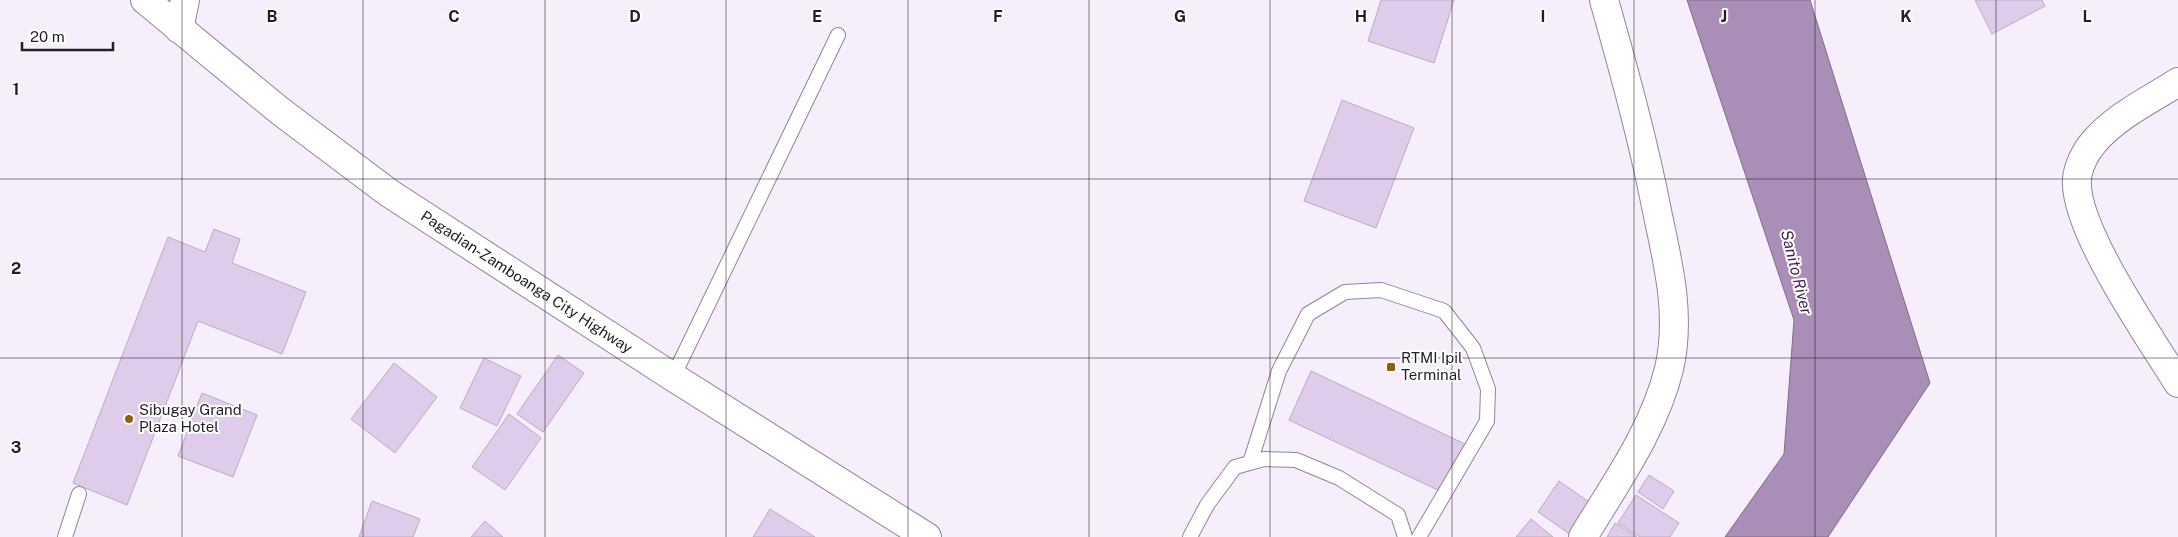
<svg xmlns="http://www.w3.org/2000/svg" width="2178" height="537" viewBox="0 0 2178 537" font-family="'Public Sans',sans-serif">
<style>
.water{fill:#a98eb7;stroke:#816c8c}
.building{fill:#dfcbea;stroke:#bdaac7}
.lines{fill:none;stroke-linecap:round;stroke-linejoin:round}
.service-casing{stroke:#94829e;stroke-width:16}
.minor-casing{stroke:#94829e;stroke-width:30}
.primary-casing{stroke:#94829e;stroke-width:30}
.service{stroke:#fff;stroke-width:14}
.minor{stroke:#fff;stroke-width:28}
.primary{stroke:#fff;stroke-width:28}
.grid{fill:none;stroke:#241d28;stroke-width:1;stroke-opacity:0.55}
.poi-dot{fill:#8f600a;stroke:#fff;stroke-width:2}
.labels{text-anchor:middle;stroke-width:4;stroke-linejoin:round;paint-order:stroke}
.street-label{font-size:15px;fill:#241d28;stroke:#fff}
.poi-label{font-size:15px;fill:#241d28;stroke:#fff;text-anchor:start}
.water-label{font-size:16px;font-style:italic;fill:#462357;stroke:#fff}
.grid-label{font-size:16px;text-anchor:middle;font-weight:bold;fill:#241d28;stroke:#fff;stroke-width:4;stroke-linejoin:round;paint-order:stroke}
</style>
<rect width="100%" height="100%" fill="#f6effb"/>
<path class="water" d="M1687,0H1810L1930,383L1828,537H1725L1784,454L1794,320Z"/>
<path class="building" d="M1381,0H1454L1434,63L1368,41Z
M1975,0H2042L2045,6L1992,34Z
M1342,100L1414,128L1376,228L1304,201Z
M214,229L240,239L232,263L306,292L282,354L198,321L127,505L73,483L168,237L205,252Z
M558,355L584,373L543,432L517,414Z
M484,358L521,376L497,426L460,408Z
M394,363L437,397L395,453L351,419Z
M1311,371L1465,444L1442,492L1289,420Z
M202,393L257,415L233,477L178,456Z
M509,414L541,438L505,490L472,467Z
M1649,475L1674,491L1663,509L1638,492Z
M1559,481L1592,504L1571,535L1538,512Z
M1636,495L1679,523L1670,537H1640L1618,523Z
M372,501L420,519L413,537H359Z
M770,509L815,537H753Z
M1531,519L1553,537H1516Z
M485,521L503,537H471Z
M1615,523L1637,537H1607Z"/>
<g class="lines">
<g class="service-casing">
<path id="service" d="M673,377L838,35
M1250,463L1279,371L1308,314L1345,292L1381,290L1444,311L1473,348L1488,389L1487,421L1419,537
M65,537L79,494
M1190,537L1207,505L1235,467L1264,459L1296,460L1339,478L1398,515L1405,537"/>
</g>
<g class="minor-casing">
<path id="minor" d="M179,29L185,0
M2178,82C2150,100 2116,116 2094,142C2086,151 2078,166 2077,179C2073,228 2151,339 2178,383
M1583,537C1615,484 1654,430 1669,369C1681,317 1669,267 1658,216C1644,143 1624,71 1604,0"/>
</g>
<g class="primary-casing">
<g id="primary">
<path id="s1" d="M145,0L280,111L389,193L673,377L927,537"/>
</g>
</g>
<use href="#service" class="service"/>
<use href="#minor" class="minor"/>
<use href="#primary" class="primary"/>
</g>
<path class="grid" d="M182,0V537M363,0V537M545,0V537M726,0V537M908,0V537M1089,0V537M1270,0V537M1452,0V537M1634,0V537M1815,0V537M1996,0V537M0,179H2178M0,358H2178"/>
<g class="poi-dot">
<rect x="1386" y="362" width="10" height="10" rx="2.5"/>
<circle cx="129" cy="419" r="5"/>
</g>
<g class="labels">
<g class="street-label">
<text dy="5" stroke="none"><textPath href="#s1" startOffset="475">Pagadian-Zamboanga City Highway</textPath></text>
</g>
<g class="poi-label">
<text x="1401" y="363">RTMI Ipil<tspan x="1401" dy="17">Terminal</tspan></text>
<text x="139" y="415">Sibugay Grand<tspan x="139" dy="17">Plaza Hotel</tspan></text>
</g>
<g class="water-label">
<text transform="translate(1797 272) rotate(76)" y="6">Sanito River</text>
</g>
</g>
<g class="grid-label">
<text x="272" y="22">B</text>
<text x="454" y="22">C</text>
<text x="635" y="22">D</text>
<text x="817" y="22">E</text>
<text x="998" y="22">F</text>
<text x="1180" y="22">G</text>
<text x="1361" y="22">H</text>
<text x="1543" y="22">I</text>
<text x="1724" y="22">J</text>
<text x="1906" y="22">K</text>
<text x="2087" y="22">L</text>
<text x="16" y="95">1</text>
<text x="16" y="274">2</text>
<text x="16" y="453">3</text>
</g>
<path d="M22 42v8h91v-8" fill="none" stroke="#241d28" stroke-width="2.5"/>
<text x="30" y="42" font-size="15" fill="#241d28" stroke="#ffffff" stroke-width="4" paint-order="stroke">20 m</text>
</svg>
